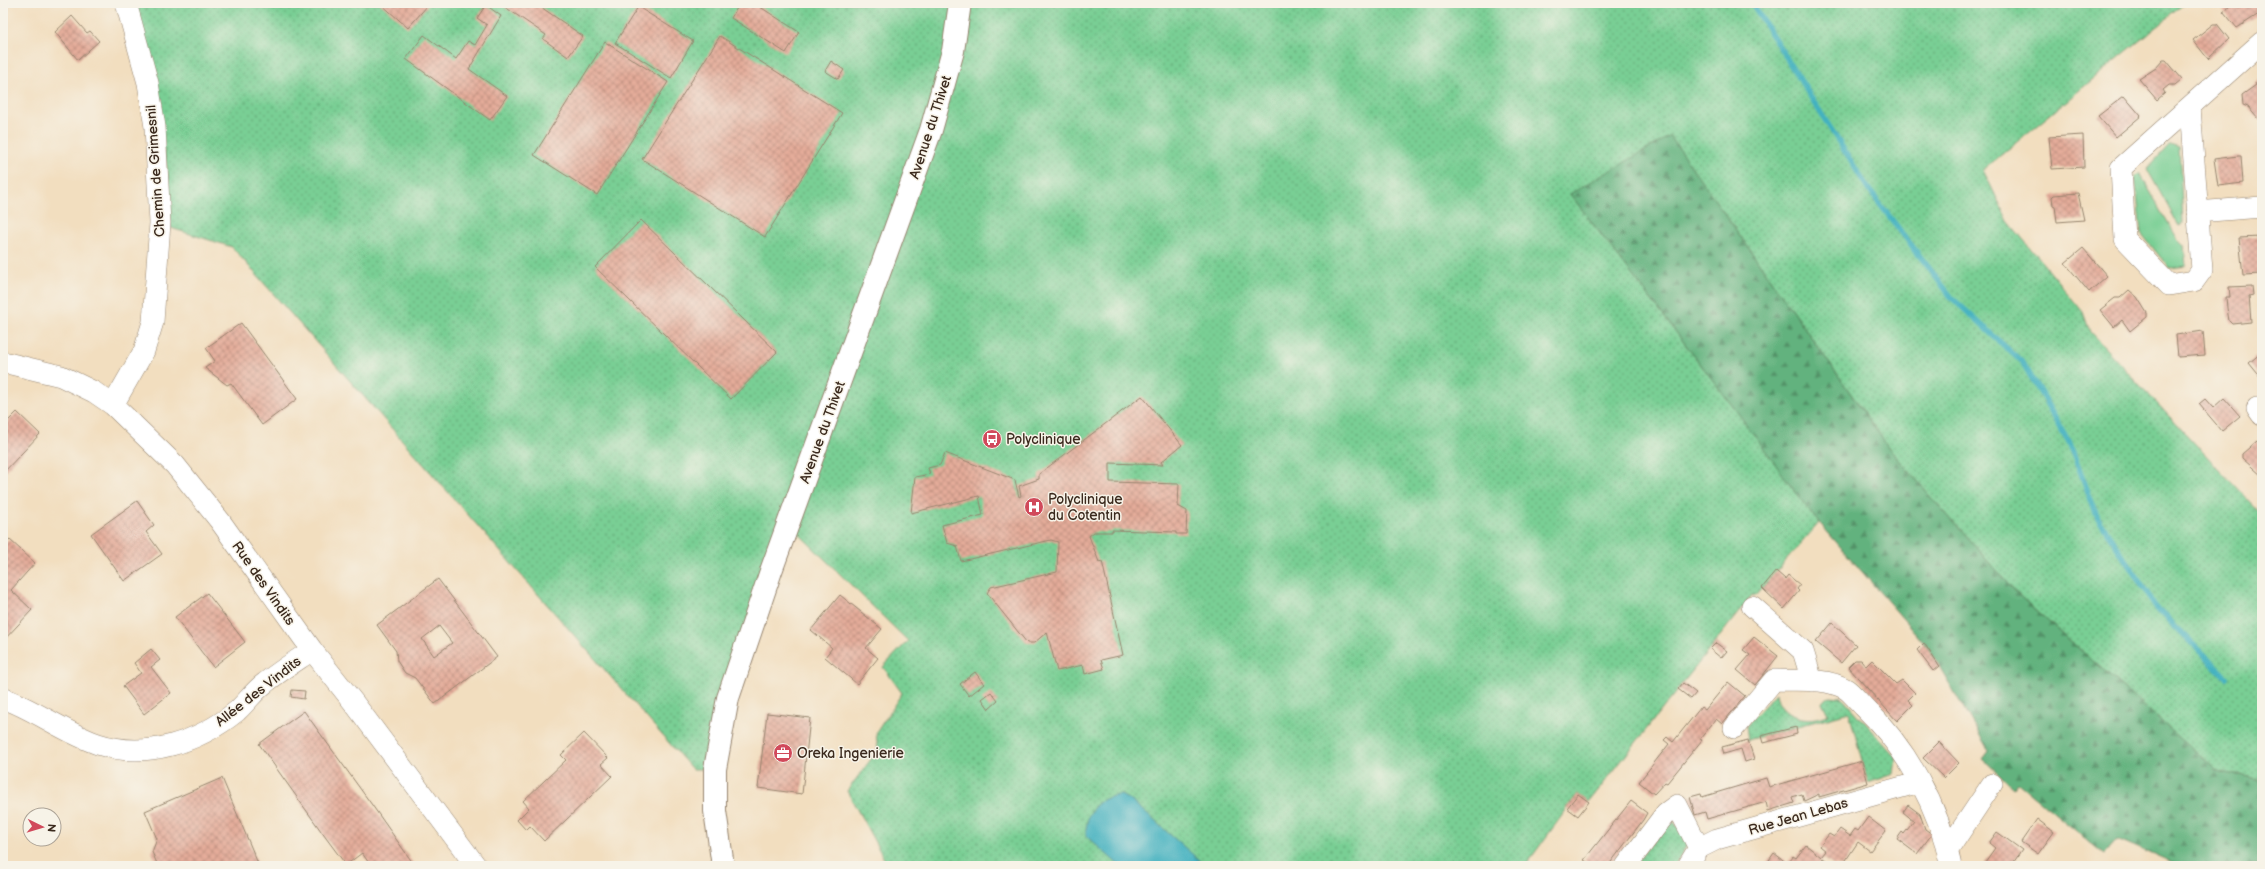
<svg xmlns="http://www.w3.org/2000/svg" width="2265" height="869" viewBox="0 0 2265 869" font-family="'Balsamiq Sans',sans-serif">
<style>
.grass{fill:url(#grass-dots);stroke:#5a7c59}
.forest{fill:url(#forest-firs);stroke:#4e6e4e}
.pitch{fill:#79cf94;stroke:#5a7c59}
.water{fill:#43b1c0;stroke:#3f6e6f}
.lines{fill:none;stroke-linecap:round;stroke-linejoin:round}
.stream{stroke:#43b1c0;stroke-width:5.5}
.building{fill:url(#building-cross-hatch);fill-rule:evenodd}
.minor-casing{stroke:#96846e;stroke-width:22}
.secondary-casing{stroke:#96846e;stroke-width:24}
.minor{stroke:#fff;stroke-width:21}
.secondary{stroke:#fff;stroke-width:22}
.labels{text-anchor:middle;stroke-width:3;stroke-linejoin:round;paint-order:stroke}
.street-label{font-size:14px;fill:#3b2a1e;stroke:#f7f3e8}
.poi-label{font-size:14px;fill:#3b2a1e;stroke:#f7f3e8;text-anchor:start}
</style>
<defs>
<pattern id="grass-dots" width="8" height="8" patternUnits="userSpaceOnUse"><rect width="8" height="8" fill="#79cf94"/><path d="M2 2h.1M6 6h.1" fill="none" stroke="#64a878" stroke-width="1.8" stroke-linecap="round"/></pattern>
<pattern id="forest-firs" width="22" height="20" patternUnits="userSpaceOnUse"><rect width="22" height="20" fill="#62b27e"/><path d="M5 1l3.5 6h-7zM16 11l3.5 6h-7z" fill="#529167"/></pattern>
<pattern id="building-cross-hatch" width="8" height="8" patternUnits="userSpaceOnUse"><rect width="8" height="8" fill="#e4ac9a"/><path d="M0 0l8 8M0 8l8-8" fill="none" stroke="#ba8c7d"/></pattern>
</defs>
<rect width="100%" height="100%" fill="#f7f3e8"/>
<filter id="ink" filterUnits="userSpaceOnUse"><feTurbulence type="fractalNoise" baseFrequency=".025" numOctaves="2"/><feDisplacementMap in="SourceGraphic" scale="8" xChannelSelector="R" yChannelSelector="G"/><feConvolveMatrix kernelMatrix="1 2 1 2 8 2 1 2 1" color-interpolation-filters="sRGB"/></filter>
<filter id="wash" filterUnits="userSpaceOnUse"><feTurbulence type="fractalNoise" baseFrequency=".012" numOctaves="4" result="noise"/><feDisplacementMap in="SourceGraphic" scale="16" xChannelSelector="R" yChannelSelector="G"/><feGaussianBlur stdDeviation="0.9" result="paint"/><feColorMatrix in="noise" values="0 0 0 0 0 0 0 0 0 0 0 0 0 0 0 0 0 1.4 0 .05"/><feComposite in="paint" operator="in"/></filter>
<g filter="url(#wash)">
<rect width="100%" height="100%" fill="#f2debf"/>
<path class="grass" d="M133,3H2185L1983,170L2008,221L2083,312L2090,332L2262,515V781L2217,771L2014,591L1891,451L1677,146L1570,194L1735,409L1819,523L1755,596L1752,595L1746,603L1589,802L1577,795L1525,866H888L847,791L878,750L876,733L902,693L883,667L908,641L789,524L715,769H692L232,247L171,228L167,167Z
M1776,693C1778,718 1810,724 1828,714L1822,702L1830,696L1842,697L1896,757L1894,774L1868,783L1849,712L1748,740L1746,726Z
M1671,822H1674L1689,842L1674,866H1632Z"/>
<path class="forest" d="M1670,136L1891,451L2014,591L2217,771L2262,781V866H2180L2117,839L2104,854L2018,783L2014,788L1983,759L1989,751L1939,666L1924,643L1810,512L1735,409L1570,194Z"/>
<path class="pitch" d="M2170,144L2179,147L2183,224L2179,226L2147,169Z
M2140,174L2177,238L2184,245L2186,266L2169,268L2141,233L2135,176Z"/>
<path class="water" d="M1121,795L1133,802L1199,860L1201,866H1120L1086,836C1085,812 1097,797 1121,795Z"/>
<g class="lines">
<path class="stream" d="M1752,3L1869,190L1952,298L2023,363L2069,442L2098,518L2158,610L2226,677"/>
</g>
<g id="blocks">
<path class="building" d="M380,3H425L428,5L408,28Z
M499,3H535L583,36L568,57L543,39L546,35Z
M740,3H754L799,32L786,53L731,18Z
M2235,3H2262V12L2237,28L2223,11Z
M486,5L501,16L469,69L507,96L490,120L406,59L424,35L456,59L468,41L475,45L487,25L477,18Z
M638,7L693,41L671,78L615,43Z
M72,16L87,33L90,31L99,41L78,60L55,32Z
M2213,24H2217L2229,39L2208,59L2193,40Z
M720,36L842,113L765,237L642,159Z
M605,42L668,82L597,195L534,155Z
M2163,60H2166L2182,79L2175,85H2169L2163,90L2165,93L2157,100L2139,79L2156,68Z
M831,61L844,70L838,79L825,71Z
M2262,77V115L2258,119L2248,107L2243,105L2242,95L2256,85L2255,83Z
M2124,96L2141,116L2116,137L2098,116Z
M2083,135L2084,167L2052,169L2049,137Z
M2238,156H2241L2243,183L2218,186L2214,159Z
M2078,193L2084,220L2057,222L2055,206L2053,205L2052,197L2054,195Z
M641,220L777,352L731,399L595,267Z
M2260,237L2262,274L2243,275L2239,238Z
M2083,248L2107,276L2089,292L2065,263Z
M2252,286L2253,295L2249,296L2251,322L2232,324L2229,321L2227,308L2226,297H2230L2229,287Z
M2129,290L2137,297L2147,313V317L2130,331L2122,320L2114,327L2100,310L2115,298H2120Z
M241,323L297,399L262,425L231,383L227,385L205,368L215,361L206,348Z
M2203,331L2205,355L2178,357L2176,335Z
M2262,352V379L2249,363Z
M1142,396L1182,445L1161,462L1163,465L1110,463V482L1179,484L1178,506L1187,511L1186,534H1176V532L1112,530V532H1094L1089,536L1099,562L1102,561L1123,655L1101,660L1104,669L1085,674L1083,665L1057,671L1047,632L1034,643H1027L987,593L991,587L1057,572L1058,542L1051,540L961,561L957,546L947,543L942,525L983,515L979,496L911,513L915,477L930,474L928,468L940,465L945,453L1015,480L1019,497L1021,496L1019,486L1039,479V474Z
M2224,398L2240,416L2222,431L2199,404L2205,399L2213,408Z
M17,412L40,434L3,473V426Z
M2257,441L2262,443V476L2242,458V454Z
M137,501L154,525L146,532L162,554L124,581L91,534Z
M9,539L35,563L11,590L32,610L3,641V546Z
M1776,571L1785,579L1788,575L1800,585L1797,589L1799,591L1784,609L1762,588Z
M438,579L497,657L435,704L415,678L405,673L397,661L396,651L377,625ZM439,626L452,643L434,656L422,639Z
M207,593L245,642L213,667L175,617Z
M840,595L882,629L866,648L878,658L857,684L825,657L832,648L811,630Z
M1832,623L1856,645L1841,663L1816,642Z
M1754,637L1778,656L1755,685L1737,670L1750,655L1743,650Z
M1716,643L1727,651L1721,658L1710,649Z
M1924,643L1939,666L1933,671L1917,650Z
M151,649L160,660L151,667L171,693L144,714L123,686L141,673L134,663Z
M1855,660H1861L1866,666L1872,660L1896,684L1902,680L1915,693L1908,700L1913,705L1897,721L1848,667Z
M975,672L984,684L969,696L960,684Z
M1728,682L1745,696L1722,724L1716,719L1700,739L1702,740L1667,783L1665,782L1654,794L1639,782L1669,744L1664,740L1667,737L1673,742L1701,707L1705,710Z
M1683,683L1696,693L1691,699L1678,689Z
M292,690L305,691L304,699L291,697Z
M991,692L998,701L989,709L982,699Z
M304,711L372,805L415,866H371L362,853L346,865L326,838L259,744Z
M767,713L810,718L802,794L758,788Z
M1796,727L1797,734L1763,743L1761,736Z
M584,733L608,758L601,764L612,776L544,841L530,826L526,830L517,820L529,808L523,801L566,760L561,755Z
M1748,740L1754,759L1745,762L1741,749L1724,754L1722,747Z
M1939,742L1959,763L1944,778L1923,758Z
M1862,761L1868,783L1819,797V794L1804,801L1802,794L1792,797L1794,803L1768,811L1766,802L1707,819L1705,812L1695,815L1690,797L1701,794L1702,797L1766,778L1769,787Z
M222,778L259,866H158L152,852L157,839L145,811Z
M1578,794L1589,802L1578,816L1567,808Z
M1631,801L1647,813L1643,820L1608,866H1593L1584,860Z
M1908,805L1920,814L1925,829L1932,834L1917,854L1897,839L1902,832L1904,834L1914,821L1903,812Z
M1868,817L1886,831L1870,851L1858,842L1842,866H1834L1823,858L1818,866H1765L1774,853L1787,863L1793,856L1796,858L1806,845L1821,857L1826,851L1820,846L1829,834L1834,837L1840,829L1850,836L1855,829L1858,831Z
M2037,819L2054,832L2038,854L2021,842Z
M1997,832L2022,850L2011,866H1987L1988,864L1985,862L1995,848L1989,843Z"/>
</g>
</g>
<g filter="url(#ink)">
<use href="#blocks" fill-opacity="0" stroke="#96846e" stroke-width="1"/>
<g class="lines">
<g class="minor-casing">
<path id="minor" d="M2190,107L2202,270L2194,281L2169,285L2125,239L2121,168L2262,42
M2197,212L2262,207
M3,362L61,376L94,392L113,405L175,465L220,521L312,650L354,703L476,866
M113,405L144,351L153,322L160,223L155,127L148,83L126,3
M2257,408L2262,415
M1752,606L1803,651L1812,681
M3,698C36,710 65,733 98,744C146,760 199,742 237,711C247,702 254,691 265,683C280,671 296,661 312,650
M1734,728L1774,680C1797,681 1825,677 1846,689C1852,693 1858,701 1863,706C1907,748 1939,807 1951,866
M1948,850L1992,784
M1626,866L1666,813L1677,805L1699,848
M1688,866L1699,848L1717,839L1920,782"/>
</g>
<g class="secondary-casing">
<path id="secondary" d="M723,866L715,811V769L728,698L771,571L931,130L953,51L960,3"/>
</g>
<use href="#minor" class="minor"/>
<use href="#secondary" class="secondary"/>
</g>
</g>
<defs>
<g id="bus-disc" transform="scale(1)"><circle r="9.5" fill="#d1495b" stroke="#f7f3e8"/><path d="M-5-6H5V4H4V6H2V4H-2V6H-4V4H-5ZM-3.5-4V0h7V-4ZM-3.5 1.2v1.5H-2V1.2ZM2 1.2v1.5H3.5V1.2Z" fill="#fff"/></g>
<g id="hospital-disc" transform="scale(1)"><circle r="9.5" fill="#d1495b" stroke="#f7f3e8"/><path d="M-5-5h3v3.5h4V-5h3V5h-3V1.5h-4V5h-3Z" fill="#fff"/></g>
<g id="office-disc" transform="scale(1)"><circle r="9.5" fill="#d1495b" stroke="#f7f3e8"/><path d="M-6-3h4V-5.5h4V-3h4V5H-6ZM-1-4.5V-3h2v-1.5ZM-6 0V1H6V0Z" fill="#fff"/></g>
</defs>
<g fill-rule="evenodd">
<use href="#bus-disc" x="992" y="439"/>
<use href="#hospital-disc" x="1034" y="507"/>
<use href="#office-disc" x="783" y="753"/>
</g>
<g class="labels">
<g class="street-label">
<text transform="translate(930 127) rotate(-72)" y="5">Avenue du Thivet</text>
<text transform="translate(155 171) rotate(-94)" y="5">Chemin de Grimesnil</text>
<text transform="translate(822 432) rotate(-70)" y="5">Avenue du Thivet</text>
<text transform="translate(264 583) rotate(55)" y="5">Rue des Vindits</text>
<text transform="translate(258 691) rotate(-38)" y="5">Allée des Vindits</text>
<text transform="translate(1798 816) rotate(-16)" y="5">Rue Jean Lebas</text>
</g>
<g class="poi-label">
<text x="1006" y="444">Polyclinique</text>
<text x="1048" y="504">Polyclinique<tspan x="1048" dy="16">du Cotentin</tspan></text>
<text x="797" y="758">Oreka Ingenierie</text>
</g>
</g>
<rect width="2265" height="869" fill="none" stroke="#f7f3e8" stroke-width="16"/>
<g transform="translate(42 827) rotate(95)"><circle r="19" fill="#f7f3e8" stroke="#aca397"/>
<path d="M0-3L7 15L0 10L-7 15Z" fill="#d1495b"/>
<text y="-6" font-size="11" font-weight="bold" text-anchor="middle" fill="#3b2a1e">N</text>
</g>
</svg>
